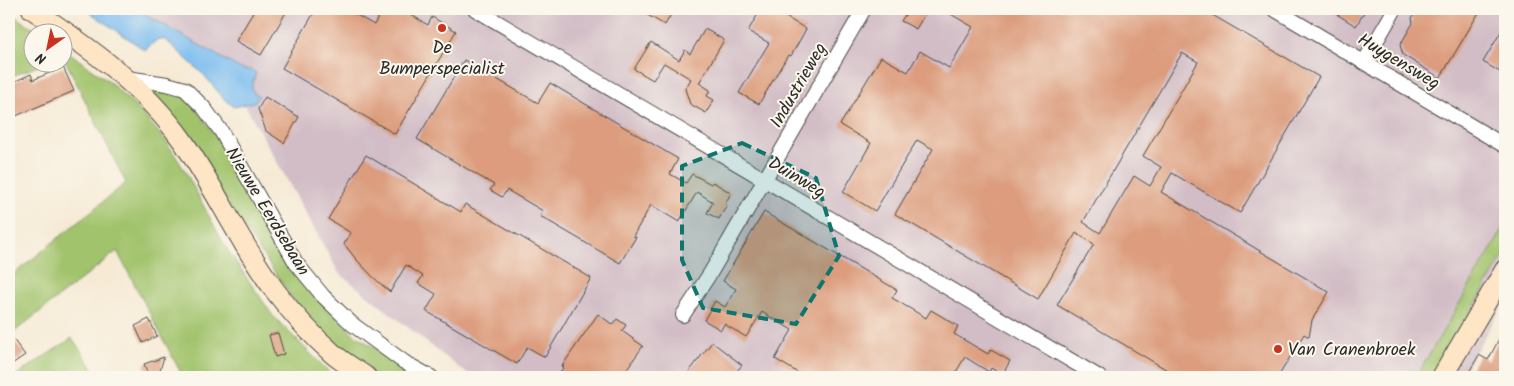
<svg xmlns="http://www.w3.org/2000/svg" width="1514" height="386" viewBox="0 0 1514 386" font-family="Kalam,sans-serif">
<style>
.industrial{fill:#d2bdc6}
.green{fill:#a1c36c;stroke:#66774c}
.water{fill:#7abcf0;stroke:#52748e}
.building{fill:#dc9c7d;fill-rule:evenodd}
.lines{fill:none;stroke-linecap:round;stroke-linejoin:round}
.minor-casing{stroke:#494844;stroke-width:16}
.secondary-casing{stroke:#494844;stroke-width:22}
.minor{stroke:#fff;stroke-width:14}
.secondary{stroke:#fde5c5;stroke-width:20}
.marked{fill:#0f766e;fill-opacity:0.2;stroke:#0f766e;stroke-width:4;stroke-dasharray:10 6;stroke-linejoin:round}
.poi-dot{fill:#c8321e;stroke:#fbf7ec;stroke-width:2}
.labels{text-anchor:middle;stroke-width:4;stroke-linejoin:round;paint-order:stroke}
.poi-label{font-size:18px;fill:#2b2b2b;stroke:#fbf7ec}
.street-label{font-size:18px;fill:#2b2b2b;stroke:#fbf7ec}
</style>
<rect width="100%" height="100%" fill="#fbf7ec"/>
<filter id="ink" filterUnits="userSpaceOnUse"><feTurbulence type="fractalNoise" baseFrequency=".02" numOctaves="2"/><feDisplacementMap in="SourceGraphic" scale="10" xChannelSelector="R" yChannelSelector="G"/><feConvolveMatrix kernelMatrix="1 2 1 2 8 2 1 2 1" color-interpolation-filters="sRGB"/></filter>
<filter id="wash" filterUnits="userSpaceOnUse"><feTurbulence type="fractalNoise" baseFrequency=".0096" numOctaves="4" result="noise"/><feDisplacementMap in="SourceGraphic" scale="20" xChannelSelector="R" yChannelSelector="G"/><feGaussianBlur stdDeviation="1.12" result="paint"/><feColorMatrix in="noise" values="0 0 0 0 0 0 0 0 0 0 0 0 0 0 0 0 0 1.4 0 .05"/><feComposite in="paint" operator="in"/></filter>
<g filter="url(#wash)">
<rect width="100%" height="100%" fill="#f6ead5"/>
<path class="industrial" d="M129,9H1505V301L1461,377H474L462,370L339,273L239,94Z"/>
<path class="green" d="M9,13L39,32H32V62L46,63L9,77Z
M63,48L111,83L142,113L166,141L185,171L225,246L273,316L334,377H183L117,251L9,336V278L126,183L63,56Z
M147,86L176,89L190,100L221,143L287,260L315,297L354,334L418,377H378L360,365L328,339L299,308Z
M1505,226V253L1433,377H1416Z
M72,338L99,377H14Z"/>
<path class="water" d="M85,9H136L241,69L252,70L256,73L252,85L253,92L259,96L254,102L234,107L224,99L205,76L166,40L158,39L145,50Z"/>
<g id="blocks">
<path class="building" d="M255,9H288L261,55L236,41Z
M316,9H346L374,25L383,9H401L428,25L432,17L456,31L395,134L282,68Z
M637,9H674L665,25Z
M761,9H772L806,29L791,56L788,55L759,104L739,93L769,43L748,31Z
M909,9H928L916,29L901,21Z
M942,9H1202L1319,77L1240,213L1172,173L1161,192L1329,292L1312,320L1309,337L1304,334L1278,377H1179L1057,305L1094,244L1076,233L1038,299L895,214L933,149L917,140L875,211L843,192L871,143L840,125L881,57L908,72L920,51L949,68L973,27ZM1182,53L1198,62L1143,156L1161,167L1150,186L1134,176L1100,233L1083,222Z
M1328,9H1366L1356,26Z
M1417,9H1481L1440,78L1403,55L1400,45L1413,23L1412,18Z
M1505,25V75L1483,62Z
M705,29L724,40L699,83L710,90L707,96L714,100L706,113L690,104L685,89L691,79L664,63L653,80L634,69L651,42L679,60L685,50L690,54Z
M464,60L538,103L550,83L678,159L670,174L686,183L692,174L711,184L713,182L731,193L725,204L727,205L719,219L707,213L713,202L697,192L679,222L651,205L633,236L636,237L620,263L540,216L543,211L507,190L502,197L490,190L494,185L417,139Z
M63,67L74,91L9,119V84L31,74L33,80Z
M265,97L299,117L284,143L266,131L258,109Z
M366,155L461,212L465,204L591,278L545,357L527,347L517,364L426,311L436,294L418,283L423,276L406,265L390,292L373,277L356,259L344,244L351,233L328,219Z
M764,212L897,290L892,298L926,318L931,310L958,326L954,334L988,354L991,350L1010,361L1002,375L991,368L989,372L965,357L953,377H805L775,359L792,330L762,312L746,337L724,324L721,330L704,320L715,301L725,307L736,289L723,281Z
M598,314L613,325L617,319L626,325L622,331L643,346L621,377H556L564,367L562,366Z
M149,319L157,336L143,343L135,326Z
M1505,328V377H1466L1479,355L1488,360Z
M278,333L284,354L275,357L269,335Z
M9,334L25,355L9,366Z
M712,342L742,365L732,377H685Z
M164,357L158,377H149L144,364Z"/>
</g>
</g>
<g filter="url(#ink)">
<use href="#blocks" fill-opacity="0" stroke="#494844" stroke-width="1"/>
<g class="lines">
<g class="minor-casing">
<path id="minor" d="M475,9L1099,377
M1274,9L1505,146
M1364,62L1395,9
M127,78L167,84L185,89L204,108L221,131L296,263L323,296L352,324L404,362L431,377
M683,315L711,272L864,9"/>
</g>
<g class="secondary-casing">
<path id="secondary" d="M32,9C88,47 142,84 182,140C216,189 240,244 276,292C292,313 312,335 332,353C342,362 355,369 366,377
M1442,377L1505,270"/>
</g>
<use href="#minor" class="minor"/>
<use href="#secondary" class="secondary"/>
</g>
</g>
<path class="marked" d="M742,143L816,178L839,256L796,324L703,308L682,260V166Z"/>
<g class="poi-dot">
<circle cx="442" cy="28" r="5"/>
<circle cx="1278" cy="349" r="5"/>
</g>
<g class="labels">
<g class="poi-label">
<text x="442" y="53">De<tspan x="442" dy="21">Bumperspecialist</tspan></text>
<text x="1288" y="355" text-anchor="start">Van Cranenbroek</text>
</g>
<g class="street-label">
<text transform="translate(1399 61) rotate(31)" y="6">Huygensweg</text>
<text transform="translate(798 85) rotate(-60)" y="6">Industrieweg</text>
<text transform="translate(797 177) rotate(31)" y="6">Duinweg</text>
<text transform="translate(268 211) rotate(59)" y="6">Nieuwe Eerdsebaan</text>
</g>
</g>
<rect width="1514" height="386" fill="none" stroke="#fbf7ec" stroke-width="30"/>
<g transform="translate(48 48) rotate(213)"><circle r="24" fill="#fbf7ec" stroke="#a8a59f"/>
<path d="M0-4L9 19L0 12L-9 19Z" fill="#c8321e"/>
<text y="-8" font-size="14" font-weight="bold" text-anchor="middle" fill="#2b2b2b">N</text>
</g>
</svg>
